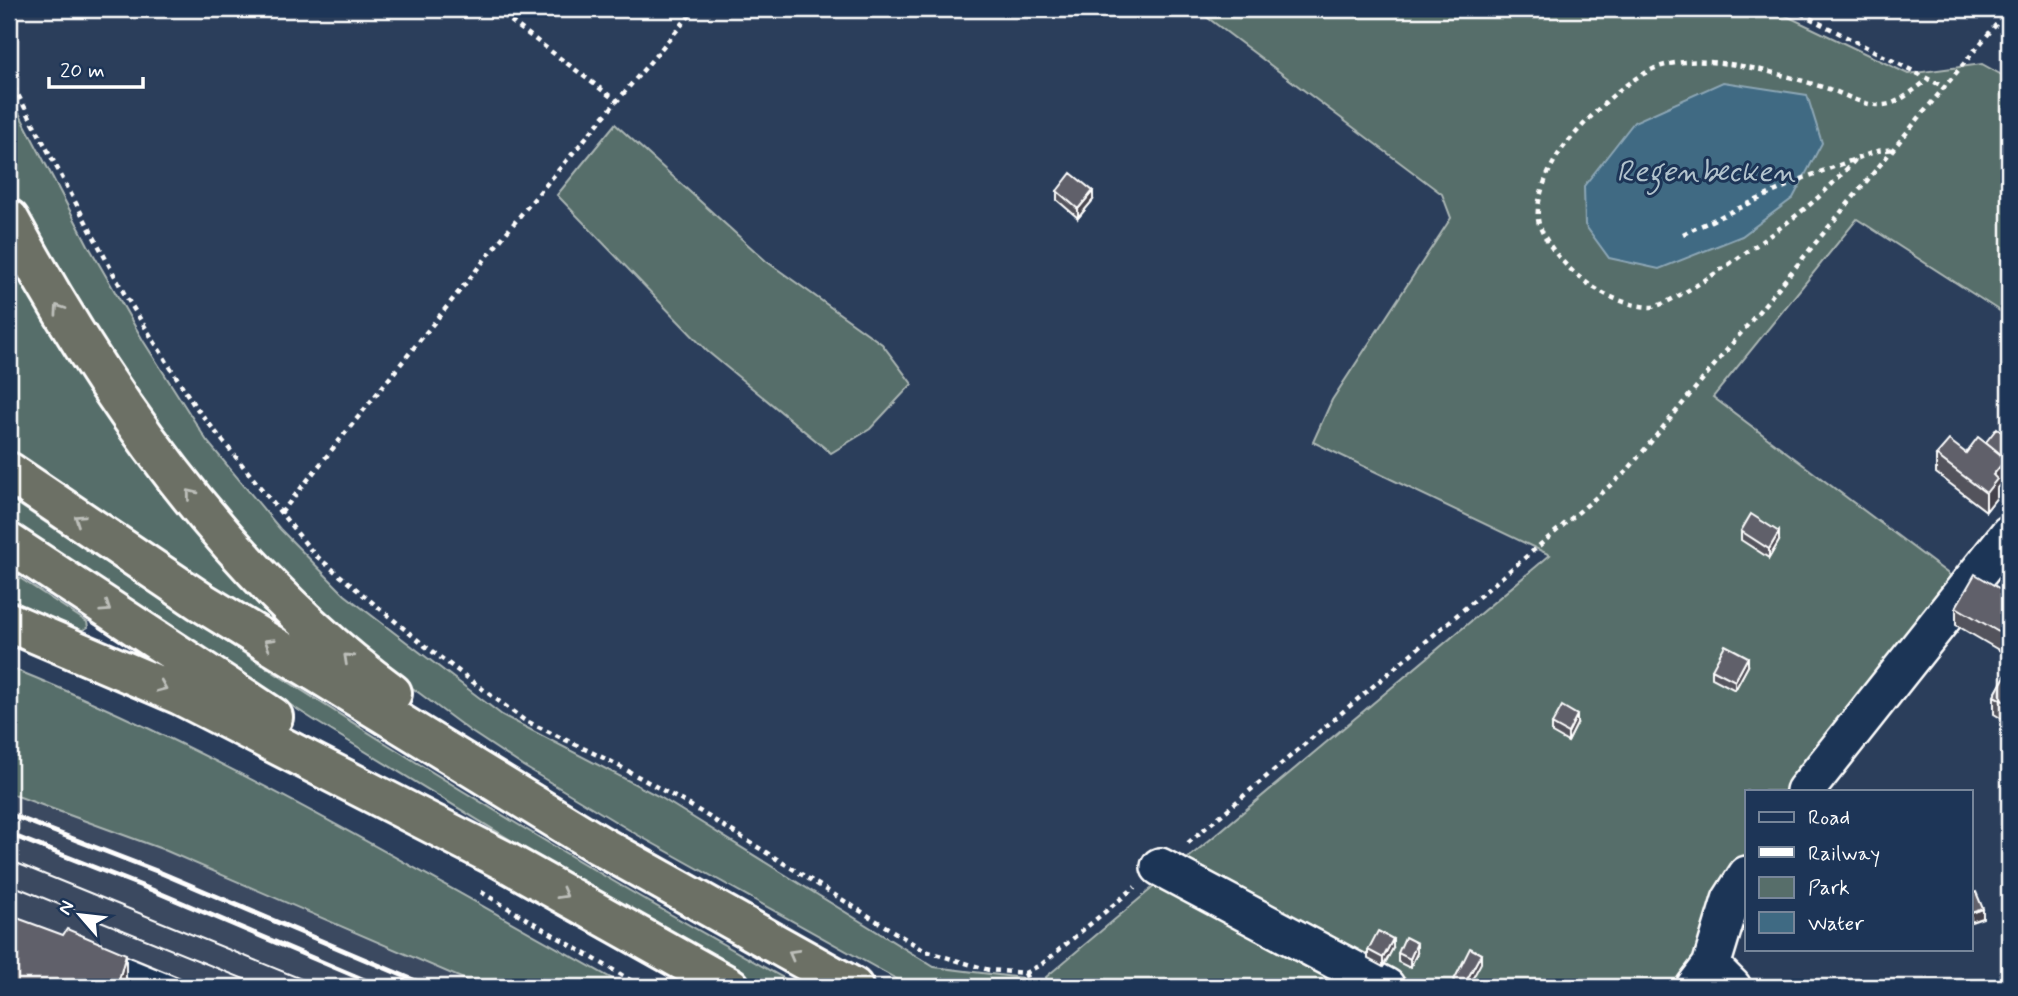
<svg xmlns="http://www.w3.org/2000/svg" width="2018" height="996" viewBox="0 0 2018 996" font-family="Mynerve,sans-serif">
<style>
.built{fill:#3b4860}
.green{fill:#576e6a;stroke:#abb6b4;stroke-width:2}
.water{fill:#3f6a83;stroke:#8ca6b5;stroke-width:2}
.lines{fill:none;stroke-linecap:round;stroke-linejoin:round}
.service-casing{stroke:#fff;stroke-width:24}
.minor-casing{stroke:#fff;stroke-width:42}
.trunk-casing{stroke:#fff;stroke-width:44}
.path{stroke:#fff;stroke-width:4.5;stroke-dasharray:5 5;stroke-linecap:butt}
.service{stroke:#1d3557;stroke-width:19}
.minor{stroke:#1d3557;stroke-width:37}
.trunk{stroke:#6c7065;stroke-width:38}
.tram{stroke:#fff;stroke-width:2}
.rail{stroke:#fff;stroke-width:5}
.wall{fill:#53535c;stroke:#fff;stroke-width:2}
.shaded-wall{fill:#44434b;stroke:#fff;stroke-width:2}
.building{fill:#61606b;stroke:#fff;stroke-width:2}
.oneway{stroke:#bdbfba}
.labels{text-anchor:middle;stroke-width:6;stroke-linejoin:round;paint-order:stroke}
.water-label{font-size:30px;font-style:italic;fill:#b2c3cd;stroke:#1d3557}
</style>
<rect width="100%" height="100%" fill="#2b3e5b"/>
<filter id="ink" filterUnits="userSpaceOnUse"><feTurbulence type="fractalNoise" baseFrequency=".0143" numOctaves="2"/><feDisplacementMap in="SourceGraphic" scale="14" xChannelSelector="R" yChannelSelector="G"/><feConvolveMatrix kernelMatrix="1 2 1 2 8 2 1 2 1" color-interpolation-filters="sRGB"/></filter>
<g filter="url(#ink)">
<path class="built" d="M9,793L162,849L482,987H9Z"/>
<path class="green" d="M1196,9H1772L1908,74L1982,64L2009,79V317L1857,219L1713,397L1959,582L1797,791H1747V858L1684,987H1049L1046,977L1550,555L1313,442L1332,400L1451,218L1442,194Z
M9,94L88,245L144,342L207,441L280,529L345,595L502,715L660,797L934,967L1022,978L1025,987H911L636,834L523,766L470,731L363,651L282,577L162,438L57,274L9,187Z
M615,124L766,261L882,344L912,384L870,429L831,453L707,351L557,195Z
M9,243L281,621L274,624L257,617L9,451Z
M9,498C266,671 528,838 800,987H766L555,867L317,722L9,524Z
M9,571L87,622L88,627L80,632L9,604Z
M9,667C224,753 424,875 627,987H482L162,849L9,793Z"/>
<path class="water" d="M1723,82L1807,95L1822,143L1793,198L1742,236L1659,269L1609,258L1585,225L1584,186L1634,122Z"/>
<g class="lines">
<g class="service-casing">
<path id="service" d="M101,957L174,987"/>
</g>
<g class="minor-casing">
<path id="minor" d="M1805,791L2009,534
M1160,867L1386,987
M1711,966L1731,900L1747,875
M1695,987L1711,966L1732,987"/>
</g>
<g class="trunk-casing">
<path id="trunk" d="M9,219C104,394 229,574 392,693
M9,472L200,601L599,845L853,987
M9,543L273,717
M9,622L180,695L503,860L730,987"/>
</g>
<path class="path" d="M495,9L618,102
M1792,9L1946,88
M9,78L125,295L194,405L314,554L425,646L524,720L610,761L693,807L925,951L989,970L1025,973L1042,964L1135,887
M1855,160C1842,174 1828,189 1814,201C1792,221 1674,307 1651,307C1605,305 1557,267 1540,227C1531,205 1551,161 1566,144C1591,116 1618,85 1653,69C1700,49 1782,74 1829,89C1849,96 1868,109 1889,104C1902,101 1917,87 1929,79
M1683,234L1804,178L1877,151L1895,149
M281,513L523,212L695,9
M1188,843L1626,472L2009,9
M481,892L642,987
M1025,973L1031,987"/>
<use href="#service" class="service"/>
<use href="#minor" class="minor"/>
<use href="#trunk" class="trunk"/>
<path class="tram" d="M9,860L321,987
M9,884L264,987"/>
<path class="rail" d="M9,814L159,872L430,987
M9,834L152,890L381,987"/>
</g>
<path class="wall" d="M1057,191L1093,200L1078,218L1057,200Z
M2009,438V469L2006,467V477L1997,488V497L1986,511L1936,473V455L1966,453L1986,444V442Z
M1741,531L1779,541L1769,558L1741,540Z
M2009,594V656L1956,625V607Z
M1748,666L1735,690L1712,678V669Z
M2009,669V723L1994,714V696Z
M1552,724H1577L1568,742L1552,733Z
M1393,948L1383,967L1368,959V950Z
M1398,953H1417L1410,968L1398,962Z"/>
<path class="shaded-wall" d="M1093,191V200L1078,218V209Z
M2006,459V477L1997,488V497L1986,511V493L1993,475Z
M1779,532V541L1769,558V549Z
M1748,657V666L1735,690V681Z
M1577,715V724L1568,742V733Z
M1983,909V918L1971,922V913Z
M1393,939V948L1383,967V958Z
M1417,943V953L1410,968V959Z
M126,954V987H117Z
M1481,954V963L1468,987H1463Z"/>
<path class="building" d="M1071,173L1093,191L1078,209L1057,191Z
M1997,428L2009,438V461L1986,442Z
M1978,437L2006,459L1993,475L1997,479L1986,493L1936,455L1949,440L1966,453Z
M1751,514L1779,532L1769,549L1741,531Z
M1975,574L2009,594V638L1956,607Z
M1725,645L1748,657L1735,681L1712,669Z
M2009,669V704L1994,696Z
M1562,706L1577,715L1568,733L1552,724Z
M1976,892L1983,909L1971,913V894Z
M9,915L63,935L67,929L126,954L117,987H9Z
M1378,931L1393,939L1383,958L1368,950Z
M1405,937L1417,943L1410,959L1398,953Z
M1470,948L1481,954L1463,987H1454L1451,986Z"/>
<defs><path id="oneway-chevron" d="M-2-3.5L2.5 0L-2 3.5" fill="none" stroke-width="1.6" stroke-linecap="round" stroke-linejoin="round" transform="scale(1.75)"/></defs>
<g class="oneway">
<use href="#oneway-chevron" transform="translate(59 309) rotate(-124)"/>
<use href="#oneway-chevron" transform="translate(191 494) rotate(-129)"/>
<use href="#oneway-chevron" transform="translate(79 519) rotate(-146)"/>
<use href="#oneway-chevron" transform="translate(106 608) rotate(34)"/>
<use href="#oneway-chevron" transform="translate(269 643) rotate(-149)"/>
<use href="#oneway-chevron" transform="translate(348 658) rotate(-137)"/>
<use href="#oneway-chevron" transform="translate(162 687) rotate(23)"/>
<use href="#oneway-chevron" transform="translate(563 894) rotate(29)"/>
<use href="#oneway-chevron" transform="translate(793 954) rotate(-151)"/>
</g>
</g>
<g class="labels">
<g class="water-label">
<text x="1706" y="181">Regenbecken</text>
</g>
</g>
<rect width="2018" height="996" fill="none" stroke="#1d3557" stroke-width="35"/>
<rect x="18" y="18" width="1983" height="961" fill="none" stroke="#fff" stroke-width="2.5" filter="url(#ink)"/>
<rect x="1745" y="790" width="228" height="161" fill="#1d3557" stroke="#77869a" stroke-width="2"/>
<rect x="1759" y="812" width="35" height="10" fill="#1d3557" stroke="#77869a" stroke-width="2"/>
<text x="1808" y="824" font-size="21" fill="#ffffff">Road</text>
<rect x="1759" y="847" width="35" height="10" fill="#ffffff" stroke="#77869a" stroke-width="2"/>
<text x="1808" y="860" font-size="21" fill="#ffffff">Railway</text>
<rect x="1759" y="877" width="35" height="21" fill="#576e6a" stroke="#77869a" stroke-width="2"/>
<text x="1808" y="894" font-size="21" fill="#ffffff">Park</text>
<rect x="1759" y="912" width="35" height="21" fill="#3f6a83" stroke="#77869a" stroke-width="2"/>
<text x="1808" y="930" font-size="21" fill="#ffffff">Water</text>
<g transform="translate(80 915) rotate(298)" stroke="#1d3557" stroke-width="5" paint-order="stroke">
<path d="M0-5L12 26L0 18L-12 26Z" fill="#ffffff"/>
<text y="-10" font-size="19" font-weight="bold" text-anchor="middle" fill="#ffffff">N</text>
</g>
<path d="M49 77v10h94v-10" fill="none" stroke="#ffffff" stroke-width="3.5"/>
<text x="60" y="77" font-size="21" fill="#ffffff" stroke="#1d3557" stroke-width="5" paint-order="stroke">20 m</text>
</svg>
